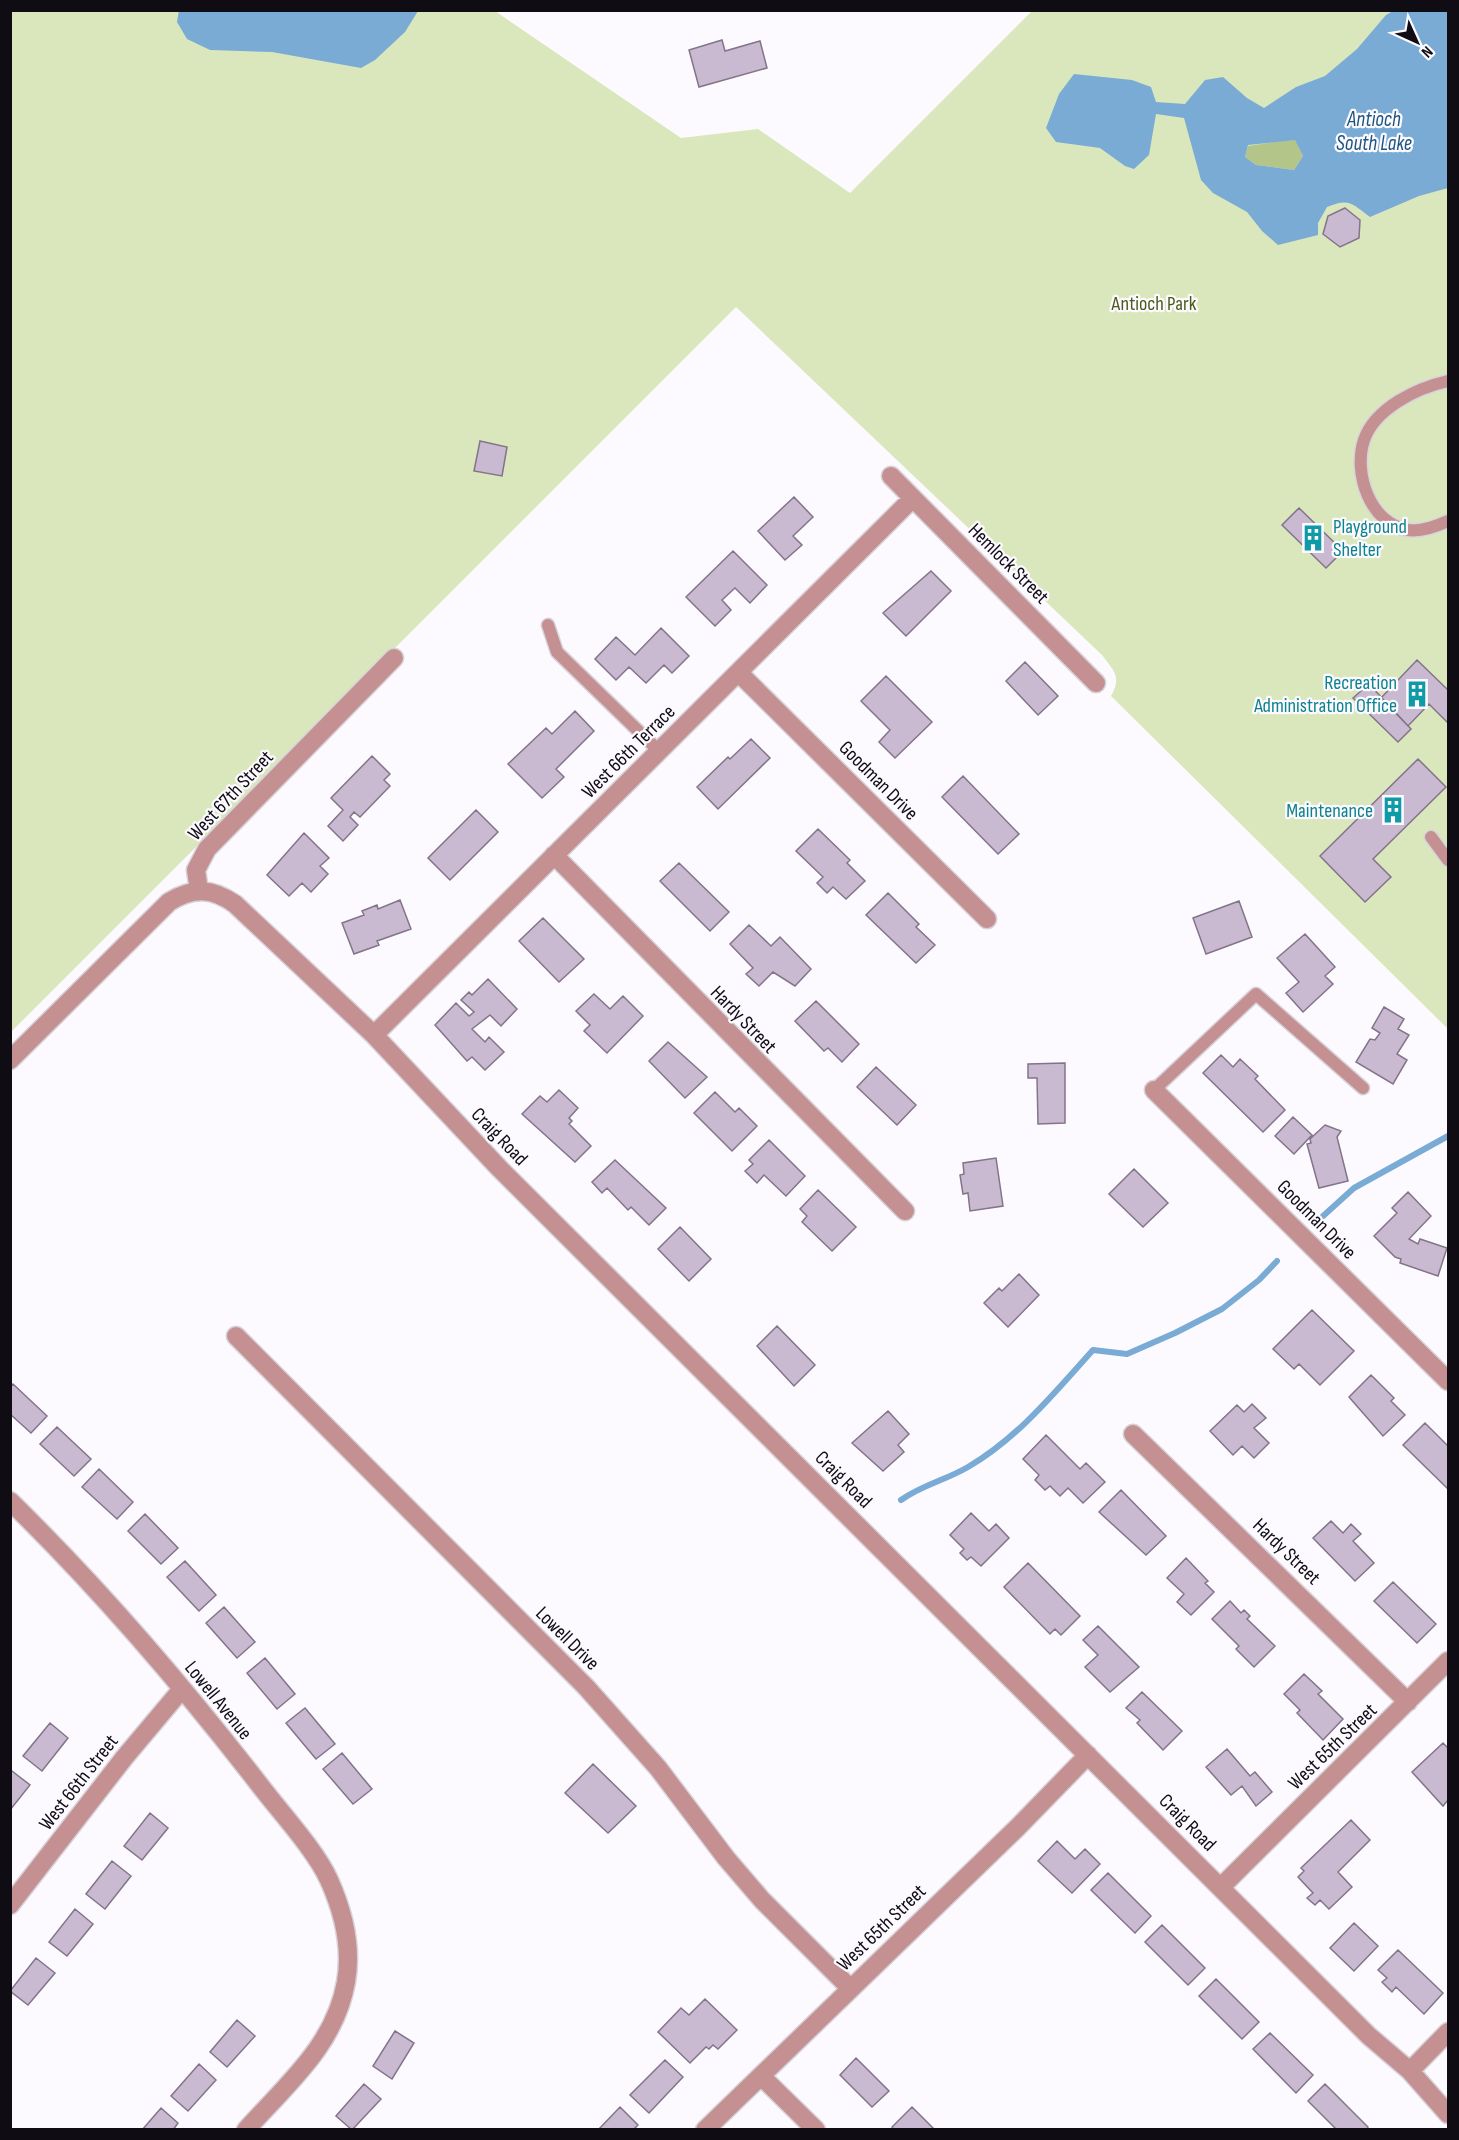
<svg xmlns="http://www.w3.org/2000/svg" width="1459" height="2140" viewBox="0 0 1459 2140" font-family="'Sofia Sans Condensed',sans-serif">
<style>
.green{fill:#dae7bc}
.forest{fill:#b3c589}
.water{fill:#79abd5;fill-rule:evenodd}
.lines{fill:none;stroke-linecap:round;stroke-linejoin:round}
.stream{stroke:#79abd5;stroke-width:6}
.building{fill:#cabad1;stroke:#827489;stroke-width:1.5}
.lane-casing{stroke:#d6d4d9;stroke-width:15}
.street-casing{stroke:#d6d4d9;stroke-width:21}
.lane{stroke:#c59092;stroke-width:12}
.street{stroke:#c59092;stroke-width:18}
.labels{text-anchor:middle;stroke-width:4.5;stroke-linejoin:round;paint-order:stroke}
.park-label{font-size:20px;fill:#4b5a1a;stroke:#fcfaff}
.culture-label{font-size:20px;fill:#0d838f;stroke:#fcfaff;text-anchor:end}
.street-label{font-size:20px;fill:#0f0c14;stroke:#fcfaff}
.water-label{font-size:21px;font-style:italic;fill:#1d557e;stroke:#fcfaff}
</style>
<rect width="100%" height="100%" fill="#fcfaff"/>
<path class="green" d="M11,11H495L681,138L758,129L850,193L1032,11H1448V1029L1111,696C1122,677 1114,671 1102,655L736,307L11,1032Z"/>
<path class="forest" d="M1295,139L1303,156L1294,170L1256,165L1245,157L1248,146Z"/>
<path class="water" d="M179,10H418V11L405,32L375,60L361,68L272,52L210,50L187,39L177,22Z
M1393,11H1448V188L1419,196L1370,217C1351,203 1350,198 1327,207L1318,223V235L1278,245L1262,231L1247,212L1213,193L1201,180L1184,118L1156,114L1149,155L1134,169L1125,166L1100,148L1056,142L1046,128L1059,94L1074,74L1132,80L1151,87L1156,102L1185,104L1205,80L1223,77L1247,98L1264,108L1296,87L1325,76L1357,49L1386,15ZM1295,140L1303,156L1294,170L1256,165L1245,157L1248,145Z"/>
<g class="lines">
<path class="stream" d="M1322,1217L1354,1188L1448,1136
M901,1500C922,1485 946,1480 968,1467C1018,1438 1055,1392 1093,1350L1127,1354L1175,1333L1222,1309L1259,1280L1277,1261"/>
</g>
<path class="building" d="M722,40L725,51L760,41L767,68L699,87L689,50Z
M1345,208L1360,220L1359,238L1340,247L1323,234L1328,216Z
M480,441L507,447L502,476L474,471Z
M794,497L813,517L793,536L802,545L785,560L758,531Z
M1299,508L1343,551L1326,568L1282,525Z
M733,551L767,585L750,603L735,588L722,600L731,610L715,626L686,597Z
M931,571L951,591L906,636L883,613Z
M661,628L689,656L672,673L664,665L646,683L629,667L616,680L595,659L616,637L635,655Z
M1417,660L1448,690V723L1429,704L1408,726L1381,698Z
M1025,662L1058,696L1038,715L1006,681Z
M886,676L932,722L895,758L879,742L890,730L861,701Z
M1369,684L1411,729L1398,742L1353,698Z
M575,711L594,731L556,769L564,777L542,798L508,764L546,728L552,734Z
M751,739L770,758L718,809L697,787L728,757L730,759Z
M372,756L390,774L384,780L390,786L360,817L354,812L350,817L358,825L343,841L328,826L343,810L331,798Z
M1418,759L1446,787L1373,859L1391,877L1365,902L1320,856Z
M963,776L1019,834L998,854L942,797Z
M476,810L498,832L450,880L428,858Z
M818,829L850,860L847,863L865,881L846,899L833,887L827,893L817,883L823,877L796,851Z
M304,833L329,858L320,866L328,874L311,892L302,883L289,896L267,875Z
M679,863L729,912L710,931L660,881Z
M888,893L919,924L916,927L935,945L916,963L866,915Z
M400,900L411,929L377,941L379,945L354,954L342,923L364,915L362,911L377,905L378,909Z
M1239,901L1252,937L1206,954L1193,918Z
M543,918L584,959L559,982L519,941Z
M749,925L771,946L780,937L811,969L795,986L773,972L759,986L746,974L753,968L730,944Z
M1305,934L1335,967L1325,976L1333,984L1303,1012L1286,993L1299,982L1277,958Z
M488,979L517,1009L501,1026L490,1015L472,1029L485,1042L489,1037L504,1052L485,1070L472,1057L467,1061L435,1025L456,1003L469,1016L474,1012L461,1000L469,992L472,995Z
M594,994L610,1009L623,996L643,1016L607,1053L584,1031L590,1025L576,1011Z
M816,1001L859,1044L842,1062L828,1048L824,1051L795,1021Z
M1384,1007L1404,1019L1398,1029L1409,1035L1397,1054L1407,1060L1393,1084L1356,1062L1370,1039L1375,1040L1380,1033L1372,1028Z
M668,1042L707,1077L685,1098L649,1061Z
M1221,1055L1233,1067L1240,1059L1258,1076L1255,1079L1285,1110L1263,1132L1203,1073Z
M1065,1063V1123L1038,1124L1037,1078H1028V1064Z
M876,1067L916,1105L897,1125L857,1087Z
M559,1090L578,1108L569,1118L572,1121L569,1124L591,1146L575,1162L522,1114L540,1096L547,1102Z
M715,1092L735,1112L739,1108L757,1126L732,1151L694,1113Z
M1293,1117L1312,1135L1294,1154L1275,1136Z
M1325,1125L1341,1131L1337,1137L1348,1181L1319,1188L1307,1144L1311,1143L1310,1139Z
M769,1140L805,1176L786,1196L764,1175L757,1183L745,1171L753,1164L749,1160Z
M996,1158L1003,1206L970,1211L968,1193L963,1194L960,1175L964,1174L963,1163Z
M615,1160L666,1208L649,1225L631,1207L628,1210L607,1188L602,1193L592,1182Z
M1134,1169L1168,1203L1143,1227L1109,1194Z
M818,1190L856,1227L832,1251L802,1222L807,1216L800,1209Z
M1408,1192L1431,1216L1409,1239L1418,1244L1420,1239L1447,1248L1438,1276L1400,1263L1401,1259L1395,1257L1374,1236L1397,1213L1392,1208Z
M680,1227L711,1259L689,1281L658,1249Z
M1019,1274L1039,1295L1008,1327L984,1303L999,1288L1002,1291Z
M1312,1310L1354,1351L1320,1385L1299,1364L1294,1369L1273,1349Z
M777,1326L815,1365L794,1386L757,1346Z
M1371,1375L1394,1398L1391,1401L1405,1415L1383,1436L1349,1397Z
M13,1384L47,1416L31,1433L10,1414V1387Z
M1252,1404L1266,1418L1254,1428L1269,1443L1254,1458L1242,1446L1233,1455L1210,1431L1237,1405L1244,1412Z
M888,1411L909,1434L898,1445L904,1452L883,1471L852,1443Z
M1425,1423L1448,1446V1489L1403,1445Z
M57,1427L91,1459L74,1476L40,1444Z
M1046,1435L1080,1469L1086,1463L1105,1482L1083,1503L1068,1488L1060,1496L1050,1486L1045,1490L1035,1480L1039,1475L1023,1459Z
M99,1469L133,1502L117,1519L82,1487Z
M1121,1490L1166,1536L1146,1555L1099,1512Z
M971,1513L989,1531L996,1524L1009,1538L981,1566L971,1557L967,1560L960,1553L964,1549L950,1535Z
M145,1514L178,1548L161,1564L128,1531Z
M1331,1521L1343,1533L1351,1524L1361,1534L1353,1541L1374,1563L1355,1581L1313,1538Z
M1186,1558L1208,1581L1205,1583L1214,1592L1191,1615L1177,1602L1184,1594L1167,1578Z
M185,1561L216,1595L199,1611L167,1577Z
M1028,1563L1080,1616L1061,1635L1055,1629L1050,1634L1004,1587Z
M1393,1582L1436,1624L1417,1643L1374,1601Z
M1230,1601L1241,1613L1244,1610L1250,1616L1247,1619L1275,1646L1254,1667L1236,1649L1239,1646L1212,1619Z
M224,1607L255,1642L237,1658L206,1623Z
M1098,1626L1139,1667L1110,1692L1085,1667L1098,1655L1083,1640Z
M265,1658L295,1694L277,1709L247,1673Z
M1304,1674L1322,1691L1318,1694L1343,1719L1323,1740L1297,1713L1300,1710L1284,1694Z
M1142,1692L1182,1731L1163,1750L1137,1723L1140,1720L1126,1708Z
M305,1708L335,1744L316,1759L286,1723Z
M50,1723L68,1738L42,1771L23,1756Z
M1443,1743L1448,1748V1800L1443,1806L1412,1772Z
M1227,1749L1250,1776L1255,1772L1272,1792L1256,1806L1242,1786L1231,1795L1206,1767Z
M342,1753L372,1789L353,1804L323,1769Z
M593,1764L636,1806L608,1833L565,1793Z
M12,1771L30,1785L10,1810V1773Z
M150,1813L168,1828L142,1860L124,1846Z
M1351,1820L1370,1840L1338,1872L1352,1887L1329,1909L1320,1900L1315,1905L1307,1898L1313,1893L1298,1877L1304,1871L1301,1868Z
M1057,1841L1075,1859L1085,1849L1100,1864L1072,1893L1038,1861Z
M112,1861L131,1876L105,1909L86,1894Z
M1108,1873L1151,1916L1135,1933L1091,1890Z
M75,1909L93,1924L67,1956L49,1942Z
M1354,1923L1378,1946L1354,1971L1330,1948Z
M1162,1925L1205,1968L1188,1985L1145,1942Z
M1398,1950L1443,1993L1424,2014L1396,1987L1392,1992L1382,1982L1387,1978L1378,1970Z
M36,1958L55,1973L28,2005L10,1991Z
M1216,1979L1259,2022L1242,2039L1199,1996Z
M705,1999L737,2030L718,2049L713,2045L709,2049L706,2047L690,2063L658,2032L681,2008L689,2015Z
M237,2020L255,2036L227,2067L210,2052Z
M395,2031L414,2043L392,2079L373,2066Z
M1270,2033L1313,2075L1296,2093L1253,2049Z
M856,2058L889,2091L872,2107L840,2075Z
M665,2060L683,2077L649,2113L630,2095Z
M199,2064L216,2080L188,2111L171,2096Z
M364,2084L381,2099L352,2130L336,2116Z
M1325,2084L1368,2127L1366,2130H1337L1308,2101Z
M620,2107L638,2125L633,2130H598Z
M912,2107L935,2130H894L892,2127Z
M161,2108L178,2123L173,2130H142Z"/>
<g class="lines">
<g class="lane-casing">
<path id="lane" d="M1448,381C1417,388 1375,408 1364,440C1353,473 1370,524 1408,530C1421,532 1437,526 1448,521
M548,625L557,652L659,751
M1431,837L1448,860
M1154,1090L1256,994L1363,1088"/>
</g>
<g class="street-casing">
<path id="street" d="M891,476L1096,683
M739,673L987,919
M554,855L905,1211
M199,891L196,870L207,849L394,658
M374,1035L913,498
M10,1060L169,902C194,887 212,888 235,904L374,1035L500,1169L1369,2036L1410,2071L1448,2114
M1154,1090L1448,1381
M236,1336L586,1687L658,1768L726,1858L762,1900L850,1988
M1133,1434L1408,1702
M10,1501C101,1590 184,1687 262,1788C282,1814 316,1851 329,1880C343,1911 352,1948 346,1982C335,2045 287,2084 246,2130
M1221,1887L1448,1661
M10,1905L124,1758L182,1689
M1410,2071L1448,2032
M761,2076L816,2130
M705,2130L1018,1827L1088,1755"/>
</g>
<use href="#lane" class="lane"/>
<use href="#street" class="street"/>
</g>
<defs>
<g id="building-bare" transform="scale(2.07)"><path d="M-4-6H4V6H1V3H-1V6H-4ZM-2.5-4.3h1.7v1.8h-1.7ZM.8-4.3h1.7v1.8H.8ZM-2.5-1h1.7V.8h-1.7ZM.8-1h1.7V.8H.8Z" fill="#0f9aa8" stroke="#fcfaff" stroke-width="2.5" paint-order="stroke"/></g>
</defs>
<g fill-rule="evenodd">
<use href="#building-bare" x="1313" y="538"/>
<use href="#building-bare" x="1417" y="694"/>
<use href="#building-bare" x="1393" y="810"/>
</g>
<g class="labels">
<g class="park-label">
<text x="1154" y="310">Antioch Park</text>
</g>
<g class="culture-label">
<text x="1333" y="533" text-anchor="start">Playground<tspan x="1333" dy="23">Shelter</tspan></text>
<text x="1397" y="689">Recreation<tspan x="1397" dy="23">Administration Office</tspan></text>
<text x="1373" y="817">Maintenance</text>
</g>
<g class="street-label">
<text transform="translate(1009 563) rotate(45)" y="7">Hemlock Street</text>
<text transform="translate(628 751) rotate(-45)" y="7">West 66th Terrace</text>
<text transform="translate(879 780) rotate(45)" y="7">Goodman Drive</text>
<text transform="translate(230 795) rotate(-47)" y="7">West 67th Street</text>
<text transform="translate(744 1019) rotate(46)" y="7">Hardy Street</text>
<text transform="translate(500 1136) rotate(46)" y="7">Craig Road</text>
<text transform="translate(1317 1219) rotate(45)" y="7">Goodman Drive</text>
<text transform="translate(844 1479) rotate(45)" y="7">Craig Road</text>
<text transform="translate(1287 1551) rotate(44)" y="7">Hardy Street</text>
<text transform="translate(568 1638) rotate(45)" y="7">Lowell Drive</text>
<text transform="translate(219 1700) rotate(51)" y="7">Lowell Avenue</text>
<text transform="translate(1332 1746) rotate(-44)" y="7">West 65th Street</text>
<text transform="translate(78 1782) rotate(-52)" y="7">West 66th Street</text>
<text transform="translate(1188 1822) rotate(45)" y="7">Craig Road</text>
<text transform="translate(881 1927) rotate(-44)" y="7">West 65th Street</text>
</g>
<g class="water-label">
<text x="1374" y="126">Antioch<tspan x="1374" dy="24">South Lake</tspan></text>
</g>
</g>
<rect width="1459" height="2140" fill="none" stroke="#0f0c14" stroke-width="24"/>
<g transform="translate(1417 42) rotate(135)" stroke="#fcfaff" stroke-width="4.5" paint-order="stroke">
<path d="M0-4.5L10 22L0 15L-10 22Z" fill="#0f0c14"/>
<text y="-9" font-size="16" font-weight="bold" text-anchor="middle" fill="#0f0c14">N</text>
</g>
</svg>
